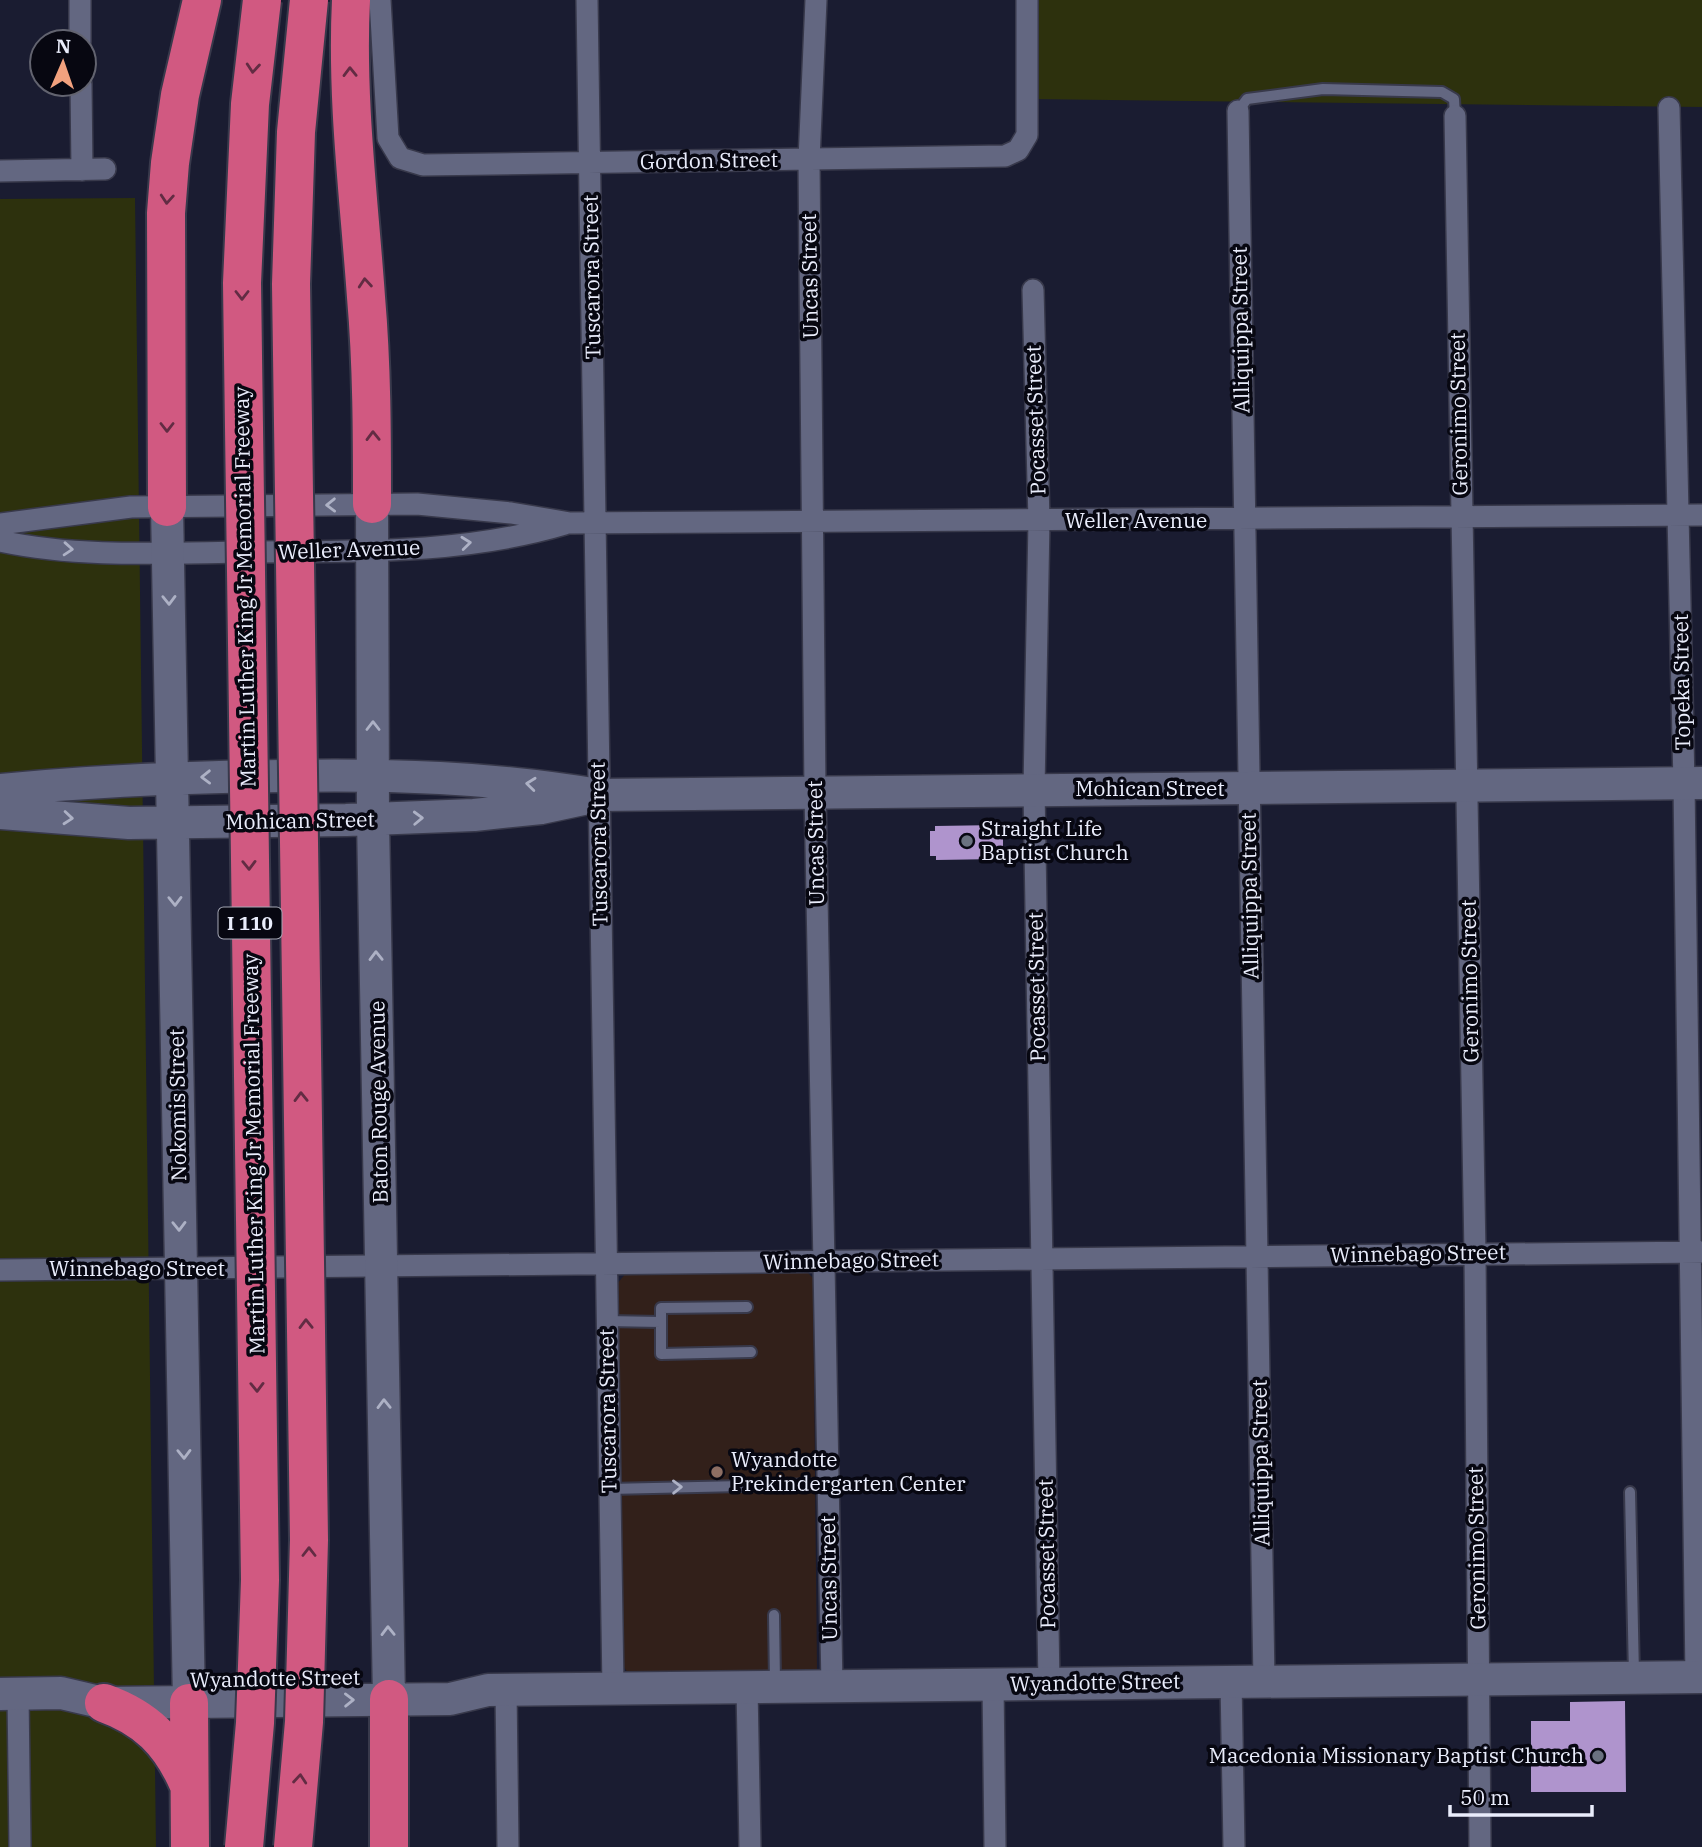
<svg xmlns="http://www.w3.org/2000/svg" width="1702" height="1847" viewBox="0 0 1702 1847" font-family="'IBM Plex Serif',serif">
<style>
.education{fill:#32201a}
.green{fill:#2d310d}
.building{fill:#af94cd}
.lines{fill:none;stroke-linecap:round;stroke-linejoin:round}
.lane-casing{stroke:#38394b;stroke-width:14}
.street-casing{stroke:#38394b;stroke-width:24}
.secondary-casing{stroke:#38394b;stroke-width:35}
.highway-casing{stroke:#38394b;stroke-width:42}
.lane{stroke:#636781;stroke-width:10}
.street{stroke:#636781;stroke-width:21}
.secondary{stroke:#636781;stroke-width:32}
.highway{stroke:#d15981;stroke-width:38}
.highway-bridge-casing{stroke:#38394b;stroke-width:42;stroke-linecap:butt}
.highway-bridge{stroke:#d15981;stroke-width:38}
.oneway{stroke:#622c43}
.oneway2{stroke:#adb1c5}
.worship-dot{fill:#6b7280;stroke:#070711;stroke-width:2.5}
.education-dot{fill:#8d6e63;stroke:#070711;stroke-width:2.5}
.labels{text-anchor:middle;stroke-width:7;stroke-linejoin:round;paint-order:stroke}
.shield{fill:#070711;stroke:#a6a8b6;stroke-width:2}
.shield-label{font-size:19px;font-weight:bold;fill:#eaedfc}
.street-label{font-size:21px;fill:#eaedfc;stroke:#070711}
.poi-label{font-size:21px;fill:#eaedfc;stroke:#070711;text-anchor:start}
</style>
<rect width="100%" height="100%" fill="#1a1c31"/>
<path class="education" d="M627,1272H807L813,1278L817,1671L628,1673L621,1663L616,1285Z"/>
<path class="green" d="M1029,0H1702V107L1027,99Z
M135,198L156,1847H0V199Z"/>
<path class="building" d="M998,825V834H1003V849H999V859L936,860V856H930V831H935V826Z
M1625,1701L1626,1792H1531V1721H1570V1702Z"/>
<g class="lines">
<g class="lane-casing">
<path id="lane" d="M1238,111L1247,99L1323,89L1442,92L1454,99L1455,116
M606,1321L661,1322V1308L747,1307
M661,1322V1354L751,1352
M609,1489L827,1484
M1630,1492L1634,1675
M774,1615L775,1683"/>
</g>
<g class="street-casing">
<path id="street" d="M80,0V42
M380,0L388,138L400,158L423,165L1005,156L1018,150L1027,135V0
M587,0L613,1688
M816,0L809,160L815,792L832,1686
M81,84L82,170
M1669,108L1684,784L1696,1677
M1238,111L1264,1681
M1455,116L1475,1254L1480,1847
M0,171L105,169
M1033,290L1039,521L1034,789L1049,1684
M0,524L131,507L417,504L511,513L570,523L1702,515
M0,541C79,558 163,553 244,552C351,551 461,555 565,524
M0,1270L1702,1252
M1231,1682L1234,1847
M993,1684L995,1847
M747,1687L750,1847
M506,1690L508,1847
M18,1694L20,1847"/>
</g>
<g class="secondary-casing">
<path id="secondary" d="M372,504L373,819L389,1699
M167,507L189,1703
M0,790C94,781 187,777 281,776C388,774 492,777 598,795L1702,783
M0,813L129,823L346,820L474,815L541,808L583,799
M0,1694L61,1693L104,1703L450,1699L488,1690L1702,1677"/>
</g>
<g class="highway-casing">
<path id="highway" d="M351,0C346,100 359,198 366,297C372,366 372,435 372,504
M167,507L166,213L170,163L180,95L202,0
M389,1699V1847
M104,1703C146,1718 170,1742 188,1783
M189,1703L190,1847"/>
</g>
<use href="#lane" class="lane"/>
<use href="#street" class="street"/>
<use href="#secondary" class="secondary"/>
<use href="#highway" class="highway"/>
<g class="highway-bridge-casing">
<path id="highway-bridge" d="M244,1847L255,1723L260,1580L242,283L250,104L262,0
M293,1847L304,1722L309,1540L291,284L296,132L309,0"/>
</g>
<use href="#highway-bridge" class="highway-bridge"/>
</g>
<defs><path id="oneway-chevron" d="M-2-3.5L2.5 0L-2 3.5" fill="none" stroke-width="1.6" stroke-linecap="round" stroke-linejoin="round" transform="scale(1.75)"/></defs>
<g class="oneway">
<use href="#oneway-chevron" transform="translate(253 68) rotate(95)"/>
<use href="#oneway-chevron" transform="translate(350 72) rotate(-91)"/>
<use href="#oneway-chevron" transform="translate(167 199) rotate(94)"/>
<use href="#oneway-chevron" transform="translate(365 283) rotate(-95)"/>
<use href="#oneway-chevron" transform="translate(242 295) rotate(90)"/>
<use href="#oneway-chevron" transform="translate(167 427) rotate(90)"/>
<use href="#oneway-chevron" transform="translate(373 436) rotate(-91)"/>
<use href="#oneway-chevron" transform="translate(249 865) rotate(89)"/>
<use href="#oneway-chevron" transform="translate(301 1097) rotate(-91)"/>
<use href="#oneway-chevron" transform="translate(306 1324) rotate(-91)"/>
<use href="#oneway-chevron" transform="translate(257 1387) rotate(89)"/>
<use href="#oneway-chevron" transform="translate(309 1552) rotate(-90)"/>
<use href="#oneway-chevron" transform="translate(300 1779) rotate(-85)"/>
</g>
<g class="oneway2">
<use href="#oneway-chevron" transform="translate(331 505) rotate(179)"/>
<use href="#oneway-chevron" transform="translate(466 543) rotate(-6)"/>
<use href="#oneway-chevron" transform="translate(68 549) rotate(4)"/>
<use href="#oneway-chevron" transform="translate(169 600) rotate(89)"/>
<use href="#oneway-chevron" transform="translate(373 726) rotate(-90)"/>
<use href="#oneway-chevron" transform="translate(206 777) rotate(179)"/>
<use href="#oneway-chevron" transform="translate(531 784) rotate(-174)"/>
<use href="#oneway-chevron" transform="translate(68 818) rotate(5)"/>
<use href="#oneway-chevron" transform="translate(418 818) rotate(-2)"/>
<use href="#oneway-chevron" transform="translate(175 901) rotate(89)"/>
<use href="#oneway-chevron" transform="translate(376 956) rotate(-91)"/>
<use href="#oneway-chevron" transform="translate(179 1226) rotate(89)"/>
<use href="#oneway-chevron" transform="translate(384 1404) rotate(-91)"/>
<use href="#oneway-chevron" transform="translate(184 1454) rotate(89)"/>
<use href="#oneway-chevron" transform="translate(677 1487) rotate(-1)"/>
<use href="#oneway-chevron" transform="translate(388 1631) rotate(-91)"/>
<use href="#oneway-chevron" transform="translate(349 1700) rotate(-1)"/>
</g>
<g class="worship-dot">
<circle cx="967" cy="841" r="7"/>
<circle cx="1598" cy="1756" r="7"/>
</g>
<circle class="education-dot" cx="717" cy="1472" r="7"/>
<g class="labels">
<rect class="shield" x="218.5" y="907.5" width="63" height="31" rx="5"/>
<g class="shield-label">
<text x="250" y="930">I 110</text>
</g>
<g class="street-label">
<text transform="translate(709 161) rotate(-1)" y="7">Gordon Street</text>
<text transform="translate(810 276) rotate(-91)" y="7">Uncas Street</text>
<text transform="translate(592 277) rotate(-91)" y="7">Tuscarora Street</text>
<text transform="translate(1241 330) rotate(-91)" y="7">Alliquippa Street</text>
<text transform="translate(1459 414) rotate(-91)" y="7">Geronimo Street</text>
<text transform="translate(1036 420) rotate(-92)" y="7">Pocasset Street</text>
<text x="1136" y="528">Weller Avenue</text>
<text transform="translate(349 550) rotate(-2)" y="7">Weller Avenue</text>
<text transform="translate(245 587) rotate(-91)" y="7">Martin Luther King Jr Memorial Freeway</text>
<text transform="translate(1682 682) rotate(-91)" y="7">Topeka Street</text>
<text x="1150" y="796">Mohican Street</text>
<text transform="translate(300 821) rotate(-1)" y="7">Mohican Street</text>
<text transform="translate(816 843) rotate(-91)" y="7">Uncas Street</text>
<text transform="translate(599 844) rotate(-91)" y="7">Tuscarora Street</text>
<text transform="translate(1250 896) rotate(-91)" y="7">Alliquippa Street</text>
<text transform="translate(1470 981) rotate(-91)" y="7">Geronimo Street</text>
<text transform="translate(1037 987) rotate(-91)" y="7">Pocasset Street</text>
<text transform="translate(379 1102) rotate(-91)" y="7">Baton Rouge Avenue</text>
<text transform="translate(178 1105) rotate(-91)" y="7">Nokomis Street</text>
<text transform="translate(254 1154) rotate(-91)" y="7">Martin Luther King Jr Memorial Freeway</text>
<text transform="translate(1418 1254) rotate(-1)" y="7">Winnebago Street</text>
<text transform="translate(851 1261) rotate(-1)" y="7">Winnebago Street</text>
<text x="137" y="1276">Winnebago Street</text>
<text transform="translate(608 1411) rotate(-91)" y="7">Tuscarora Street</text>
<text transform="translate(1261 1463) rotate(-91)" y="7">Alliquippa Street</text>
<text transform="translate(1477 1548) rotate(-91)" y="7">Geronimo Street</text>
<text transform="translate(1047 1554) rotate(-91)" y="7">Pocasset Street</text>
<text transform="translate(829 1578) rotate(-91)" y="7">Uncas Street</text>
<text transform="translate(275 1679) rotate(-1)" y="7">Wyandotte Street</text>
<text transform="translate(1095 1683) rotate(-1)" y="7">Wyandotte Street</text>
</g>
<g class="poi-label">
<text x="981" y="836">Straight Life<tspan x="981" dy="24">Baptist Church</tspan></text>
<text x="731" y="1467">Wyandotte<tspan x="731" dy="24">Prekindergarten Center</tspan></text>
<text x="1584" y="1763" text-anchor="end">Macedonia Missionary Baptist Church</text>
</g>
</g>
<g transform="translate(63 63) rotate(2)"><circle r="33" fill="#070711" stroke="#62636f" stroke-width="2"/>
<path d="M0-5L12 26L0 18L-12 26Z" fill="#f2a17e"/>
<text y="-10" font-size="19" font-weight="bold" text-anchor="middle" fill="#eaedfc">N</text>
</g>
<path d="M1450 1805v10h142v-10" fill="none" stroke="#eaedfc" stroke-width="3.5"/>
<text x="1460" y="1805" font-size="21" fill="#eaedfc" stroke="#070711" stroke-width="5" paint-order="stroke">50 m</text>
</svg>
